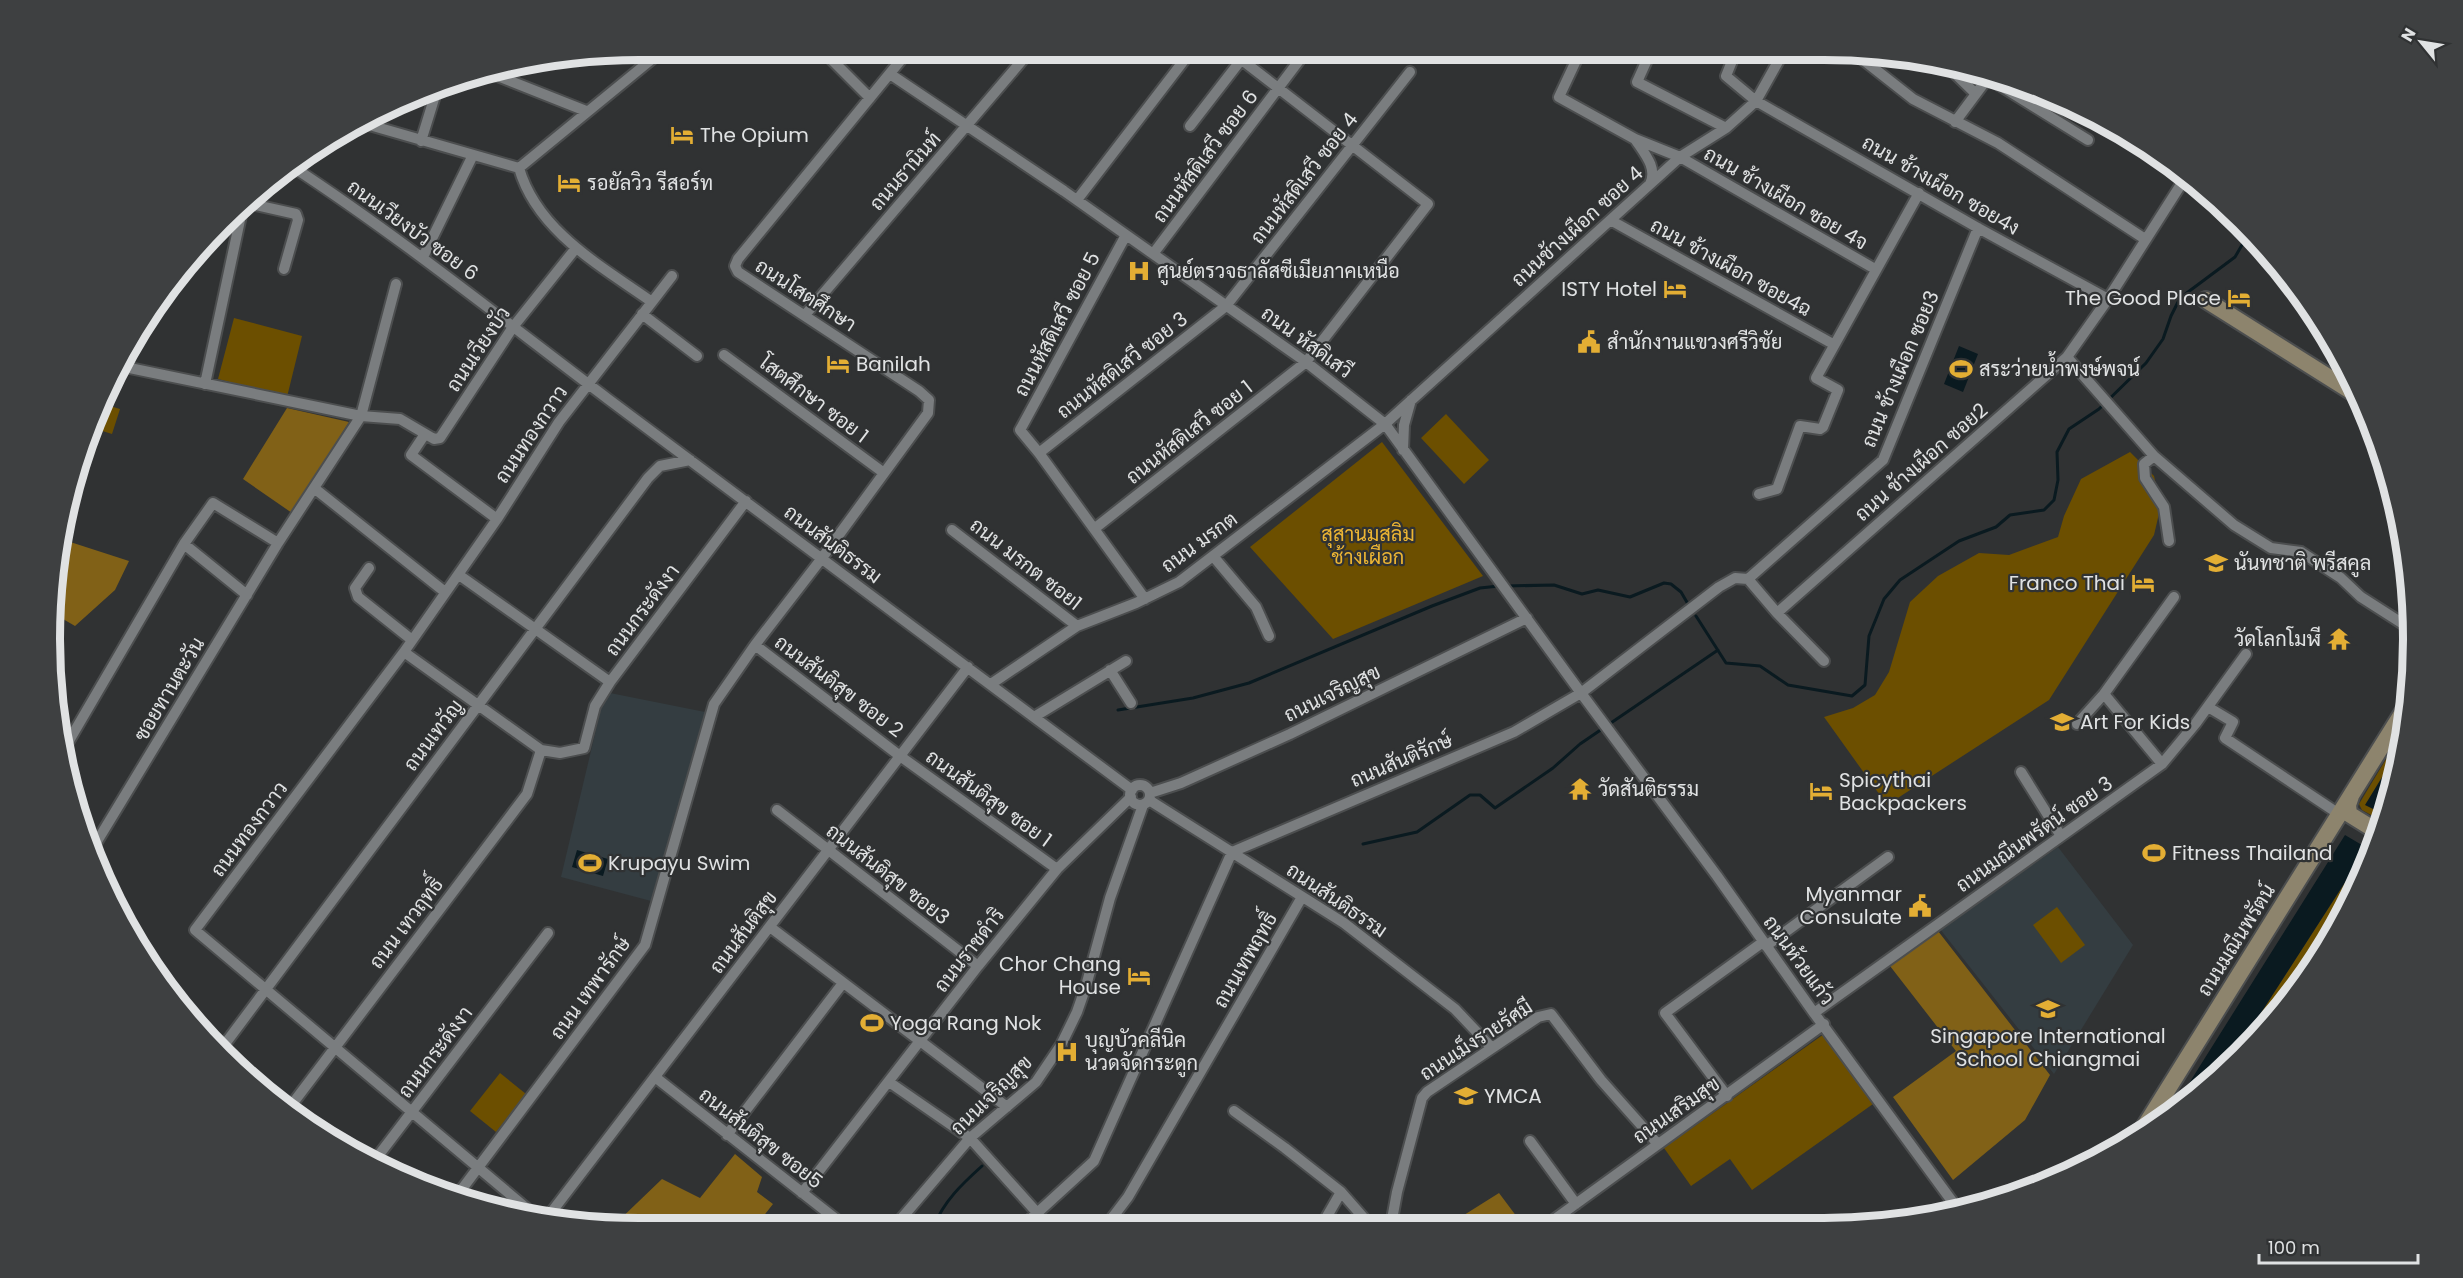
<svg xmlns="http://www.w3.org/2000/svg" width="2463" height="1278" viewBox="0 0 2463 1278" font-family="Poppins,Sarabun,sans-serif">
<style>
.built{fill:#343d41}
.green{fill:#6c4f00}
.forest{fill:#816117}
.water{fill:#0a1a20}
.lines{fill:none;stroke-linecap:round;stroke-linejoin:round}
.stream{stroke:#0a1a20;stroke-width:3}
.street-casing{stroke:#4c4e4f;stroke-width:14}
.secondary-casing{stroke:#4c4e4f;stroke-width:20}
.street{stroke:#7a7d7f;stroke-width:10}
.secondary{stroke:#8d846d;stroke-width:16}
.labels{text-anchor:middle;stroke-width:4.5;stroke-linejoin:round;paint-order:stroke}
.poi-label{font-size:20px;fill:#e0e2e3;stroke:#303233;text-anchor:start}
.street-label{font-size:20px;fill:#e0e2e3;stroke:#303233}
.park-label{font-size:20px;fill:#ecb533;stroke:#303233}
.rim{fill:none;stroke:#e0e2e3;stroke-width:8}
</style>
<rect width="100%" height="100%" fill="#303233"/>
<path class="built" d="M605,692L705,712L651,901L561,877Z
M2058,847L2133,945L2054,1074L1940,929Z"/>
<path class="green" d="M234,318L302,336L287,397L218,379Z
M100,403L120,409L112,434L90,427Z
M1446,414L1489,460L1464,484L1421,438Z
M1382,442L1483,576L1333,639L1250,547Z
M2130,452L2154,476L2161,505L2154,535L2049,700L1887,805L1824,717L1853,708L1875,695L1889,672L1910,602L1938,576L1979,553L2009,555L2058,537L2064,516L2081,479Z
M2403,731L2393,792L2382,821L2362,810L2359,804Z
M2366,850L2370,853L2364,870L2265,1030L2230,1061Z
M2057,907L2085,945L2061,963L2033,925Z
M1824,1034L1873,1104L1752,1190L1730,1159L1691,1186L1664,1148Z
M500,1073L526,1094L496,1132L470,1111Z"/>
<path class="forest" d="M287,408L349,422L292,513L243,479Z
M61,539L129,561L115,590L75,626L51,612Z
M1938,931L2050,1075L2025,1120L1953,1180L1893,1097L1956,1051L1890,966Z
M735,1154L762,1177L757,1192L773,1204L755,1227H612L662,1179L700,1198Z
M1499,1193L1523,1225H1442L1464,1215Z"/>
<path class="water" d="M1959,346L1978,354L1963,392L1944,384Z
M2401,746L2393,792L2385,815L2365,805Z
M2345,835L2367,848L2230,1061L2171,1112Z
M577,850L608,859L603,876L572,867Z"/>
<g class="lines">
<path class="stream" d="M1506,586L1554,585L1582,594L1598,590L1630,597L1664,583L1671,584L1681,592L1688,604
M1696,616L1726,663L1760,666L1788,685L1852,696L1865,685L1869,636L1884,599L1900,580L1959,541L1996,527L2010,515L2044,510L2054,500L2058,480L2057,452L2069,429L2099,409L2146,363L2163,339L2171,316L2180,298L2235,257L2249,233
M1118,710L1193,698L1249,683L1432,606L1480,588L1499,586
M1363,844L1417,832L1470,795H1480L1495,808L1553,768L1580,744L1718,650
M934,1226C944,1201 962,1184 982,1166"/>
<g class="street-casing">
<path id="street" d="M822,50L870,98
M1581,50L1559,97L1635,139L1680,157L1875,269
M1651,51L1637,82L1726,128
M1736,51L1726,76L1756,101L1978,228L2108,299
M1852,51L1913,99L1998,143L2145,239
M1946,65L1976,94
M485,71L586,111
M890,74L1064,191L1306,362L1385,424L1581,693L1717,876L1814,1013L1957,1208
M1988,78L2088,140
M359,122L519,168
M1955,122L1990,75
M1190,126L1241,60
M1635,139C1644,153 1658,168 1650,184
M421,141L438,86
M290,165C400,237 503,320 608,399C783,530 957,660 1132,790
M1077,200L1192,50
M247,203L296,214L298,220L284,269
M1612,221L1833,344
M1126,235L1020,430L1039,453L1145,599
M1153,254L1307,50
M423,257L473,155
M652,302L672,276
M642,314L697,356
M805,315L1031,50
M724,355L884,473
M2067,357L2154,456L2234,525L2271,548L2301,552L2341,578L2361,597L2411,629
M120,366L361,416L400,419L434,439L440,438L513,327L576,248
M205,384L243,206
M425,434L411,455L497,519
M1403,450L1404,425L1411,400
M1039,453L1226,306L1410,72
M2154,456L2144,464L2145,478L2164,507L2169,541
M314,488L445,592
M1759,494L1777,489L1800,426L1820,429L1823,427L1838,390L1816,378L1919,193
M1094,529L1306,362L1428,204L1229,50
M952,530L1077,626
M184,544L247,595
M1213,556L1256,607L1269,636
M369,568L355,588L358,597L412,640
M459,575L610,682
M1748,579L1777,613L2067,357L2108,299L2187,175
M1748,579L1883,460L1978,228
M1777,613L1824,661
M755,645L900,756L1057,869
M404,652L541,750L560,753L584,748L595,706L610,682L746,501
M1110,670L1131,703
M991,684L1077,626L1136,603L1179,582L1385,424L1680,157L1726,128L1756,101L1784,51
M2104,694L2162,764
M2208,707L2233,722L2225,738L2339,814
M1034,717L1126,661
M2077,724L2104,694L2174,597
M63,751L184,544L213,503L278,543
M2021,772L2061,836
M1130 795a10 10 0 1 1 20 0a10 10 0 1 1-20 0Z
M1150,793L1181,783L1290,734L1527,618
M1149,800L1344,923L1455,1009L1491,1047
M777,810L978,966
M90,853L278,543L361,416L396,284
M770,927L1007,1107
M1766,946L1888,857
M159,979L167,985
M1814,1013L2162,764L2196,723L2246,654
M219,1052L648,478L660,466L690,460
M655,1077L846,1227
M889,1082L970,1138L1049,1226
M1727,1096L1665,1013L1763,942
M287,1111L527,794L541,750
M1234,1111L1285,1148L1341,1192L1370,1225
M727,1135L843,983
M1530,1141L1576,1204
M372,1164L548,933
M802,1193L978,966L1057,869L1131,797
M456,1197L645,945L714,704L755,645L822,558L928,413L929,400L919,391L738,272L735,266L738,259L909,50
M537,1217L195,930L404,652L497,519L559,422L652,302C601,266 537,231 519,168L663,50
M547,1218L968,667
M1548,1224L1824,1024
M1322,1225L1341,1192
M1391,1225L1397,1192L1422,1098L1427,1092L1538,1017L1551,1014L1601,1080L1657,1143
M895,1226L970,1138L1036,1082L1061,1045L1077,1012L1086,986L1110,898L1143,805
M1023,1226L1094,1161L1232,852L1514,732L1581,693L1719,587L1735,578L1748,579
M1106,1226L1128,1197L1302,897"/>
</g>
<g class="secondary-casing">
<path id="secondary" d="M2206,300L2357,395
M2351,796L2348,805L2349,814L2378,832
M2138,1137L2408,704"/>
</g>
<use href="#street" class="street"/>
<use href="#secondary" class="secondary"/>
</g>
<defs>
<g id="hotel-bare" transform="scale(1.8)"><path d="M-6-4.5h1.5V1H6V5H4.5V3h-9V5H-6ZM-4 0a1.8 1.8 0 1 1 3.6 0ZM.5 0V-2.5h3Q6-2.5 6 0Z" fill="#e3ae34" stroke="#303233" stroke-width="2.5" paint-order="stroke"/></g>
<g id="hospital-bare" transform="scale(1.8)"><path d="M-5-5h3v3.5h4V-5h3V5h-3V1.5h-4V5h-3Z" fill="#e3ae34" stroke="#303233" stroke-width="2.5" paint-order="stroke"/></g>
<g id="civic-bare" transform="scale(1.8)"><path d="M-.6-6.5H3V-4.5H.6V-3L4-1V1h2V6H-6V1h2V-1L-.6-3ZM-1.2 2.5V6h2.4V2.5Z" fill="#e3ae34" stroke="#303233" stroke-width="2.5" paint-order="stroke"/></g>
<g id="stadium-bare" transform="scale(1.8)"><path d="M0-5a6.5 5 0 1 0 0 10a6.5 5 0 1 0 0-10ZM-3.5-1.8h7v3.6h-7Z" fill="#e3ae34" stroke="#303233" stroke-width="2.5" paint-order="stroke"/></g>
<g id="school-bare" transform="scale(1.8)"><path d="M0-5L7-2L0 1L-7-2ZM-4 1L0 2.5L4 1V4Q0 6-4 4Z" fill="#e3ae34" stroke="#303233" stroke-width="2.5" paint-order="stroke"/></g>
<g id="temple-bare" transform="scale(1.8)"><path d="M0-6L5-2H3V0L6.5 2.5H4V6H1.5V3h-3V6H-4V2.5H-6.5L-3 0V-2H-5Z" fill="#e3ae34" stroke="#303233" stroke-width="2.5" paint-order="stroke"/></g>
</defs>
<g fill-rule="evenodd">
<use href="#hotel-bare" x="682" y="135"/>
<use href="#hotel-bare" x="569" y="183"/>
<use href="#hospital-bare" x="1139" y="271"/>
<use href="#hotel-bare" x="1675" y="289"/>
<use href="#hotel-bare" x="2239" y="298"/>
<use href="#civic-bare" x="1589" y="342"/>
<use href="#hotel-bare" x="838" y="364"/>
<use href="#stadium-bare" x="1961" y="369"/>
<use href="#school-bare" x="2216" y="563"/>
<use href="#hotel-bare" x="2143" y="583"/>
<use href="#temple-bare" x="2339" y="639"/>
<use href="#school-bare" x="2062" y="722"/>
<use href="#temple-bare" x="1580" y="789"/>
<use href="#hotel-bare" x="1821" y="791"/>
<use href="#stadium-bare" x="2154" y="853"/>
<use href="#stadium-bare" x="590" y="863"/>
<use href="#civic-bare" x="1920" y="906"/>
<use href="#hotel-bare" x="1139" y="976"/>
<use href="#school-bare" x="2048" y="1009"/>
<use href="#stadium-bare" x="872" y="1023"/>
<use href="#hospital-bare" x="1067" y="1052"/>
<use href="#school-bare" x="1466" y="1096"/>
</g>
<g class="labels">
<g class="poi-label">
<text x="700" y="142">The Opium</text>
<text x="587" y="190">รอยัลวิว รีสอร์ท</text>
<text x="1157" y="278">ศูนย์ตรวจธาลัสซีเมียภาคเหนือ</text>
<text x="1657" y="296" text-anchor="end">ISTY Hotel</text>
<text x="2221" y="305" text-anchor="end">The Good Place</text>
<text x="1607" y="349">สำนักงานแขวงศรีวิชัย</text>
<text x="856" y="371">Banilah</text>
<text x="1979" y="376">สระว่ายน้ำพงษ์พจน์</text>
<text x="2234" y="570">นันทชาติ พรีสคูล</text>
<text x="2125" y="590" text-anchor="end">Franco Thai</text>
<text x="2321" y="646" text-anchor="end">วัดโลกโมฬี</text>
<text x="2080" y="729">Art For Kids</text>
<text x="1839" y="787">Spicythai<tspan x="1839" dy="23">Backpackers</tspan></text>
<text x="1598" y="796">วัดสันติธรรม</text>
<text x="2172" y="860">Fitness Thailand</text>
<text x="608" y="870">Krupayu Swim</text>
<text x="1902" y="901" text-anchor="end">Myanmar<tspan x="1902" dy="23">Consulate</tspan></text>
<text x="1121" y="971" text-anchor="end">Chor Chang<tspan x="1121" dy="23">House</tspan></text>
<text x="890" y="1030">Yoga Rang Nok</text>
<text x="2048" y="1043" text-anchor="middle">Singapore International<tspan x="2048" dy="23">School Chiangmai</tspan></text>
<text x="1085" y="1047">บุญบัวคลีนิค<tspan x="1085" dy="23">นวดจัดกระดูก</tspan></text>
<text x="1484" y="1103">YMCA</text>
</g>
<g class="street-label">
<text transform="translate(1205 156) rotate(-53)" y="7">ถนนหัสดิเสวี ซอย 6</text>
<text transform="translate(905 171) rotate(-49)" y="7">ถนนธานินท์</text>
<text transform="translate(1304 178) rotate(-52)" y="7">ถนนหัสดิเสวี ซอย 4</text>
<text transform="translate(1941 185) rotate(30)" y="7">ถนน ช้างเผือก ซอย4ง</text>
<text transform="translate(1786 198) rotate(30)" y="7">ถนน ช้างเผือก ซอย 4จ</text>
<text transform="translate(1577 226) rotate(-42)" y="7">ถนนช้างเผือก ซอย 4</text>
<text transform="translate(413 230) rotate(36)" y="7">ถนนเวียงบัว ซอย 6</text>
<text transform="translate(1731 267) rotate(29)" y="7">ถนน ช้างเผือก ซอย4ฉ</text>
<text transform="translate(806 295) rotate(33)" y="7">ถนนโสตศึกษา</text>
<text transform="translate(1057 324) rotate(-62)" y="7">ถนนหัสดิเสวี ซอย 5</text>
<text transform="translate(1307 342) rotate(36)" y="7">ถนน หัสดิเสวี</text>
<text transform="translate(478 349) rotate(-56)" y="7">ถนนเวียงบัว</text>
<text transform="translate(1122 365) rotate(-38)" y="7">ถนนหัสดิเสวี ซอย 3</text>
<text transform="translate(1900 369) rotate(-67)" y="7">ถนน ช้างเผือก ซอย3</text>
<text transform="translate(814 399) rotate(37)" y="7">โสตศึกษา ซอย 1</text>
<text transform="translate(1189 432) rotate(-38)" y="7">ถนนหัสดิเสวี ซอย 1</text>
<text transform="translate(531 434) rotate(-56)" y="7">ถนนทองกวาว</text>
<text transform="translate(1921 462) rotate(-41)" y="7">ถนน ช้างเผือก ซอย2</text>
<text transform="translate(1199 542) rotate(-36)" y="7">ถนน มรกต</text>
<text transform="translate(833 544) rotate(37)" y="7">ถนนสันติธรรม</text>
<text transform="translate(1026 564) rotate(38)" y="7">ถนน มรกต ซอย1</text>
<text transform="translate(642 610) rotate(-53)" y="7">ถนนกระดังงา</text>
<text transform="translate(839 686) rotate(37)" y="7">ถนนสันติสุข ซอย 2</text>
<text transform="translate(169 689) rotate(-59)" y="7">ซอยทานตะวัน</text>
<text transform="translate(1332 693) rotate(-26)" y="7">ถนนเจริญสุข</text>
<text transform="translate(433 735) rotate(-53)" y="7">ถนนเทวัญ</text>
<text transform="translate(1401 760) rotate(-23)" y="7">ถนนสันติรักษ์</text>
<text transform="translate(989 798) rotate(36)" y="7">ถนนสันติสุข ซอย 1</text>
<text transform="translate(249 829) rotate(-53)" y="7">ถนนทองกวาว</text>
<text transform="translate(2034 834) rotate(-35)" y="7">ถนนมณีนพรัตน์ ซอย 3</text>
<text transform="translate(888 874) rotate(38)" y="7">ถนนสันติสุข ซอย3</text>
<text transform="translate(1337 900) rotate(34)" y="7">ถนนสันติธรรม</text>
<text transform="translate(406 923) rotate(-53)" y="7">ถนน เทวฤทธิ์</text>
<text transform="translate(743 932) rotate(-53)" y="7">ถนนสันติสุข</text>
<text transform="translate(2236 940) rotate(-58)" y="7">ถนนมณีนพรัตน์</text>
<text transform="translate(969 950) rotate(-52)" y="7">ถนนราชดำริ</text>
<text transform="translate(1245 960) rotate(-60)" y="7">ถนนเทพฤทธิ์</text>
<text transform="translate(1799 960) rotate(54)" y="7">ถนนห้วยแก้ว</text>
<text transform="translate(590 988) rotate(-54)" y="7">ถนน เทพารักษ์</text>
<text transform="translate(1476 1040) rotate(-33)" y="7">ถนนเม็งรายรัศมี</text>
<text transform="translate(435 1052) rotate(-53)" y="7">ถนนกระดังงา</text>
<text transform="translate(991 1095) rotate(-44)" y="7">ถนนเจริญสุข</text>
<text transform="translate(1676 1110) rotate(-35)" y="7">ถนนเสริมสุข</text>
<text transform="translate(761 1138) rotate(38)" y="7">ถนนสันติสุข ซอย5</text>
</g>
<g class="park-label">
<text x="1368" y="541">สุสานมุสลิม<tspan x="1368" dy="23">ช้างเผือก</tspan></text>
</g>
</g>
<path d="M0 0H2463V1278H0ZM639 60H1824A579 579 0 0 1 2403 639V639A579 579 0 0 1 1824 1218H639A579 579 0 0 1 60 639V639A579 579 0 0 1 639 60Z" fill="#3e4041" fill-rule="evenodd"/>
<path class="rim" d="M639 60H1824A579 579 0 0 1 2403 639V639A579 579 0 0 1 1824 1218H639A579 579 0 0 1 60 639V639A579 579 0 0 1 639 60Z"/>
<g transform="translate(2421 42) rotate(300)" stroke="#303233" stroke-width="4.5" paint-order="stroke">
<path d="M0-4.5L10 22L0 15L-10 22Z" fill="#e0e2e3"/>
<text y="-9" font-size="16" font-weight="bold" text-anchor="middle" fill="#e0e2e3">N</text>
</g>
<path d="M2259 1254v9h159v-9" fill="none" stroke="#e0e2e3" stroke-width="3"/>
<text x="2268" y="1254" font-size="18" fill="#e0e2e3" stroke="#303233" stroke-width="4.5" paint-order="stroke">100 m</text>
</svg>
